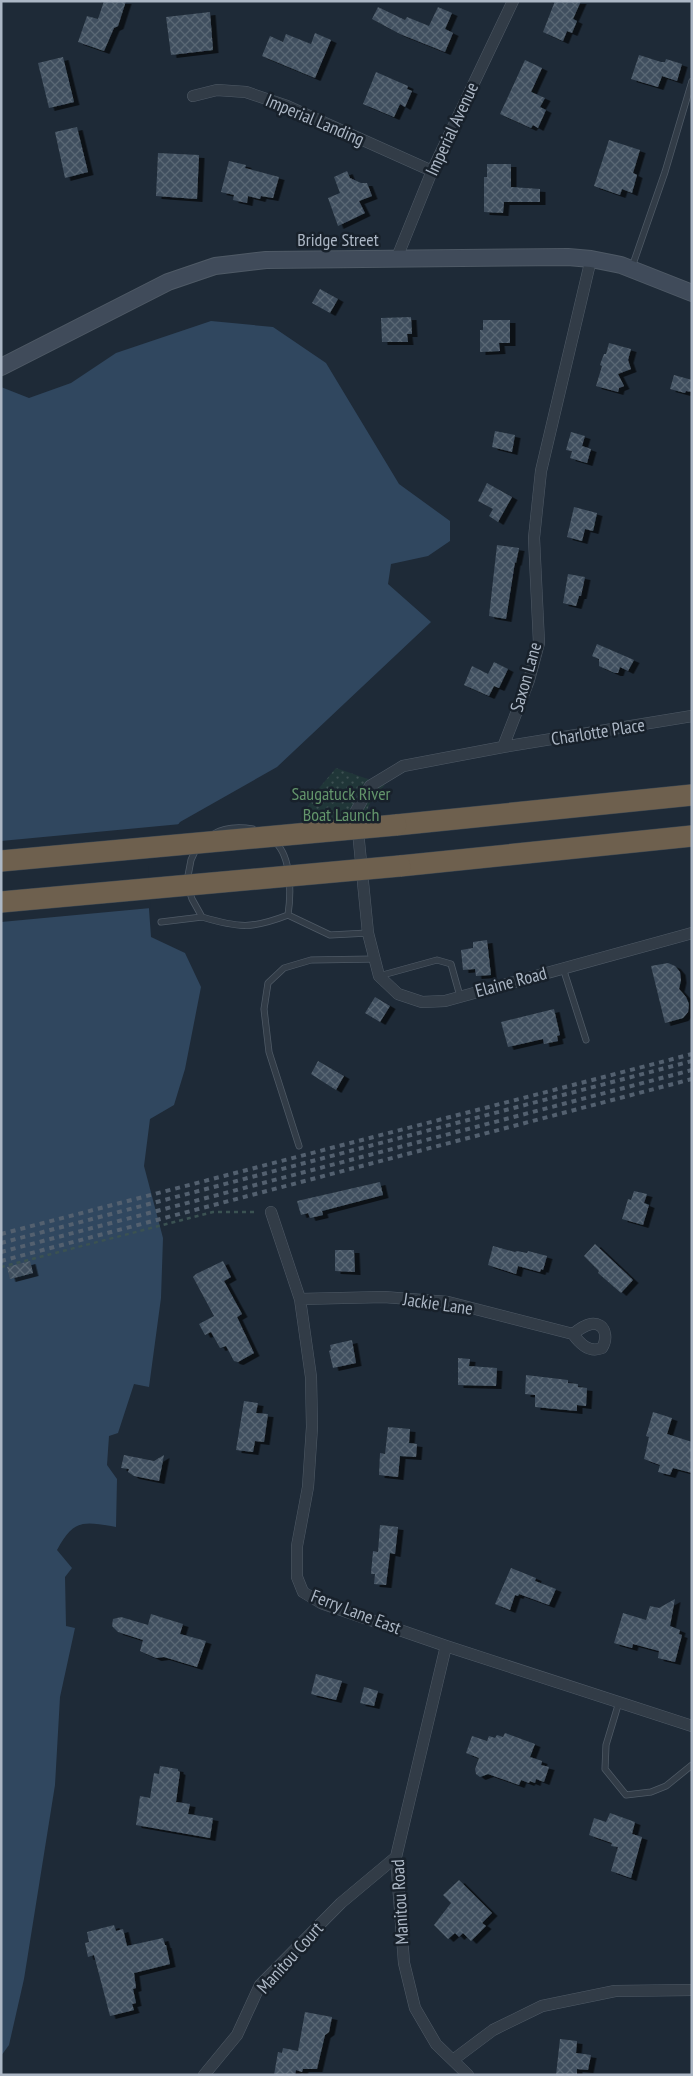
<svg xmlns="http://www.w3.org/2000/svg" width="693" height="2076" viewBox="0 0 693 2076" font-family="'PT Sans Narrow',sans-serif">
<style>
.park{fill:url(#park-dots)}
.water{fill:#30475f}
.pier{fill:#1e2a37}
.building{fill:url(#building-cross-hatch);filter:url(#shadow)}
.lines{fill:none;stroke-linecap:round;stroke-linejoin:round}
.lane-casing{stroke:#4f5a66;stroke-width:7}
.street-casing{stroke:#4f5a66;stroke-width:12}
.secondary-casing{stroke:#4f5a66;stroke-width:18}
.highway-casing{stroke:#3c4752;stroke-width:22}
.path{stroke:#3b5252;stroke-width:2.5;stroke-dasharray:4 4;stroke-linecap:butt}
.lane{stroke:#323c47;stroke-width:5.5}
.street{stroke:#323c47;stroke-width:11}
.secondary{stroke:#404b5a;stroke-width:16}
.highway{stroke:#6e604e;stroke-width:21}
.rail{stroke:#53606f;stroke-width:4;stroke-dasharray:5 5;stroke-linecap:butt}
.highway-bridge-casing{stroke:#3c4752;stroke-width:22;stroke-linecap:butt}
.highway-bridge{stroke:#6e604e;stroke-width:21}
.labels{text-anchor:middle;stroke-width:5;stroke-linejoin:round;paint-order:stroke}
.street-label{font-size:18px;fill:#acb7c5;stroke:#18212b}
.park-label{font-size:18px;fill:#63956b;stroke:#18212b}
</style>
<defs>
<pattern id="park-dots" width="8" height="8" patternUnits="userSpaceOnUse" patternTransform="scale(1.25)"><rect width="8" height="8" fill="#203638"/><path d="M2 2h.1M6 6h.1" fill="none" stroke="#3e5153" stroke-width="1.8" stroke-linecap="round"/></pattern>
<pattern id="building-cross-hatch" width="8" height="8" patternUnits="userSpaceOnUse" patternTransform="scale(1.25)"><rect width="8" height="8" fill="#41505f"/><path d="M0 0l8 8M0 8l8-8" fill="none" stroke="#5a6774"/></pattern>
<filter id="shadow"><feDropShadow dx="5.5" dy="3" stdDeviation="0" flood-color="#0009"/></filter>
</defs>
<rect width="100%" height="100%" fill="#1e2a37"/>
<path class="park" d="M336,768L385,785L372,799L359,828L314,826L300,819L320,787Z"/>
<path class="water" d="M211,321L273,327L326,363L399,484L450,521V541L428,556L391,564L388,584L431,622L277,767L180,822L146,867L151,937L185,953L201,987L185,1069L174,1105L150,1119L144,1166L163,1238L161,1298L149,1387L134,1384L118,1433L109,1436L107,1465L117,1479L116,1527C83,1521 74,1519 57,1550L72,1568L65,1577L66,1626L75,1628L60,1697L55,1785L24,1979L9,2045L1,2056V387L29,398L71,383L116,353Z"/>
<path class="pier" d="M181,824L148,867L151,908L1,922V841Z"/>
<path class="building" d="M104,1H126L118,26L114,28L104,51L78,42L87,16L98,19Z
M555,1H581L573,19L577,21L572,33L567,31L563,41L543,32Z
M378,7L405,20L407,17L429,26L438,7L452,13L445,29L453,33L445,52L400,34L372,19Z
M210,12L213,50L171,55L166,17Z
M315,33L331,40L315,78L262,56L270,36L283,42L286,34L311,44Z
M639,55L661,62H665L666,59L682,64L677,81L662,76L658,87L631,79Z
M63,57L74,102L49,108L38,63Z
M525,60L542,68L531,92L545,98L540,107L546,110L538,128L533,125L531,128L500,114Z
M376,72L408,86L407,89L412,91L405,107L400,104L394,117L363,104Z
M77,127L88,172L65,178L55,132Z
M609,140L640,150L633,173L637,175L632,193L622,189L620,195L594,186Z
M158,153L199,155L197,199L156,196Z
M229,161L246,165L245,168L279,177L273,198L261,196L260,199L248,196L247,203L233,200L234,195L221,192Z
M487,164H511V187L540,189V202H504L503,213L484,212V177H487Z
M347,171L350,178L361,183H367L372,196L359,201L365,213L338,226L328,198L340,193L334,177Z
M320,289L338,299L330,313L312,303Z
M411,317L412,334H407L408,342H382L381,318Z
M483,320H510V343H499L500,351L480,352V330H483Z
M609,343L631,349L628,360L631,369L618,374L624,386L619,388L618,392L596,386L602,366L600,365L601,362L604,354H606Z
M674,375L692,380V392L686,391L685,393L670,389Z
M495,431L515,435L512,452L492,447Z
M571,432L585,436L582,446L591,449L587,463L570,458L572,451L566,450Z
M487,483L512,497L498,522L489,516L493,509L478,501Z
M574,507L597,513L593,531L585,529L582,541L567,537Z
M497,545L519,548L516,563L515,562L506,619L489,616Z
M568,574L585,577L581,596H579L576,606L563,603Z
M597,644L634,660L628,671L620,667L618,673H615L599,666V659L592,656Z
M494,662L508,669L499,688L494,686L489,696L464,685L472,666L488,674Z
M487,940L491,975L476,976L475,969L463,970L461,950L473,948V942Z
M668,963L675,966L680,972L681,980L679,989L686,997L689,1004L688,1012L683,1018L665,1023L651,966Z
M375,997L390,1006L380,1022L365,1013Z
M554,1009L560,1035L557,1036L558,1041L544,1044L543,1039L508,1047L501,1022Z
M318,1061L344,1076L336,1090L311,1074Z
M380,1182L383,1195L322,1211L323,1215L310,1218L308,1213L301,1215L297,1201Z
M634,1191L647,1194L644,1203L649,1205L643,1225L622,1219L628,1199L631,1200Z
M595,1244L633,1280L621,1293L598,1273L599,1271L584,1256Z
M493,1246L515,1252L517,1251L527,1253L528,1251L547,1256L543,1270L541,1269L540,1272L518,1266L516,1274L488,1265Z
M335,1250H354L355,1272L335,1271Z
M30,1261L33,1273L10,1279L7,1267Z
M223,1261L231,1277L224,1281L242,1314L237,1317L254,1353L238,1362L234,1361L226,1346L220,1348L211,1332L205,1335L199,1324L214,1316L193,1277L196,1274Z
M352,1340L356,1363L333,1368L329,1351L331,1350L330,1345Z
M458,1358L470,1359L469,1366L497,1368L496,1386L458,1385Z
M526,1375L568,1380V1383L578,1384V1387L587,1388L586,1406L577,1405V1411L535,1407V1395L525,1394Z
M244,1401L258,1403L256,1413L268,1414L264,1442L255,1441L253,1452L236,1450Z
M653,1412L672,1418L667,1434L692,1442V1473L673,1468L670,1475L658,1472L660,1465L644,1459L649,1437L646,1436Z
M388,1427L410,1429L409,1443L417,1444L416,1457L400,1456L398,1477L379,1475L380,1453L385,1454Z
M124,1455L154,1461L164,1455L159,1481L134,1476L128,1472L129,1469L121,1468Z
M380,1525L398,1527L395,1554L390,1553L386,1585L374,1584L375,1574H371L373,1551L378,1552Z
M511,1568L536,1578L535,1581L556,1589L549,1605L519,1594L518,1596L515,1595L510,1610L495,1604Z
M675,1599L670,1626L680,1630L679,1634L682,1635L675,1662L658,1658L659,1651L633,1644L632,1648L614,1643L623,1613L646,1620L650,1606L659,1608Z
M151,1614L183,1624L180,1634L206,1641L197,1667L164,1657L156,1658L140,1651L143,1640L118,1632L112,1626L113,1619L121,1617L148,1625Z
M316,1674L342,1681L336,1700L311,1694Z
M364,1687L378,1691L374,1706L360,1703Z
M505,1733L535,1744L530,1757L542,1761L541,1765L549,1767L544,1782L536,1779L535,1783L530,1781L529,1783L521,1780L519,1785L488,1774L480,1777L476,1774L475,1769L479,1758L466,1753L472,1736L487,1741L489,1736L495,1738L497,1735L503,1737Z
M160,1766L178,1769V1771L180,1772L176,1802L190,1804L188,1814L213,1818L210,1838L136,1825L140,1796L150,1798L154,1773L159,1774Z
M610,1813L635,1822L632,1834L642,1837L631,1878L611,1871L618,1847L611,1846L612,1843L589,1835L594,1818L606,1822Z
M459,1880L492,1913L482,1923L486,1926L471,1941L463,1933L459,1937L455,1933L448,1939L434,1925L451,1903L443,1895Z
M114,1925L116,1931L123,1929L127,1946L163,1938L165,1945H166L170,1964L134,1973L136,1988L133,1989L136,2003L132,2004L134,2010L110,2016L94,1955L88,1957L85,1943L89,1942L87,1932Z
M305,2012L332,2017L329,2032L325,2035L317,2069H303L302,2072L296,2070L295,2075H274L278,2052L282,2053L283,2048L298,2051Z
M560,2039L577,2041L576,2053L591,2055L588,2070L577,2069V2075H556Z"/>
<g class="lines">
<g class="lane-casing">
<path id="lane" d="M632,267L665,172L692,81
M214,834C225,827 240,827 253,829
M275,842C292,857 291,895 288,915L330,935L368,933
M187,881L191,860L196,849
M189,890L192,899L202,917C239,928 252,929 288,915
M161,922L202,917
M563,968L586,1040
M379,976L437,960L451,964L460,996
M299,1146L269,1052L264,1009L268,983L284,968L311,960L375,959
M619,1702L606,1745L605,1769L626,1795L651,1792L666,1786L692,1765"/>
</g>
<g class="street-casing">
<path id="street" d="M193,96L217,90L246,92L287,106L432,171
M396,260L432,171L513,1
M692,716L503,747L403,766L370,786L356,811L368,933L379,976L398,994L422,1002L445,1001L692,933
M503,747L529,680L539,643L534,538L541,471L591,259
M271,1212L300,1299L311,1377L312,1427L308,1487L297,1546V1577L303,1592L321,1603L446,1646L692,1726
M300,1299L384,1297L448,1302L573,1334C578,1330 585,1325 591,1324C606,1322 608,1338 602,1348C589,1353 580,1344 573,1334
M446,1646L396,1857L404,1963L415,2008L436,2044L468,2075
M453,2060L493,2030L542,2006L615,1991L692,1990
M204,2075L237,2035L260,1985L341,1903L396,1857"/>
</g>
<g class="secondary-casing">
<path id="secondary" d="M1,367L168,282L215,266L266,260L568,257L591,259L621,265L692,293"/>
</g>
<g class="highway-casing">
<path id="highway" d="M396,825L692,795
M400,866L692,836"/>
</g>
<path class="path" d="M1,1267L213,1212H258"/>
<use href="#lane" class="lane"/>
<use href="#street" class="street"/>
<use href="#secondary" class="secondary"/>
<use href="#highway" class="highway"/>
<path class="rail" d="M1,1234L692,1054
M1,1243L692,1061
M1,1252L692,1070
M1,1261L692,1079"/>
<g class="highway-bridge-casing">
<path id="highway-bridge" d="M1,861L396,825
M1,902L400,866"/>
</g>
<use href="#highway-bridge" class="highway-bridge"/>
</g>
<g class="labels">
<g class="street-label">
<text transform="translate(315 120) rotate(23)" y="6">Imperial Landing</text>
<text transform="translate(452 129) rotate(-65)" y="6">Imperial Avenue</text>
<text x="338" y="246">Bridge Street</text>
<text transform="translate(526 677) rotate(-74)" y="6">Saxon Lane</text>
<text transform="translate(598 732) rotate(-9)" y="6">Charlotte Place</text>
<text transform="translate(511 982) rotate(-15)" y="6">Elaine Road</text>
<text transform="translate(438 1304) rotate(8)" y="6">Jackie Lane</text>
<text transform="translate(356 1612) rotate(21)" y="6">Ferry Lane East</text>
<text transform="translate(400 1902) rotate(-93)" y="6">Manitou Road</text>
<text transform="translate(290 1958) rotate(-48)" y="6">Manitou Court</text>
</g>
<g class="park-label">
<text x="341" y="800">Saugatuck River<tspan x="341" dy="21">Boat Launch</tspan></text>
</g>
</g>
<rect width="693" height="2076" fill="none" stroke="#acb7c5" stroke-width="5"/>
</svg>
